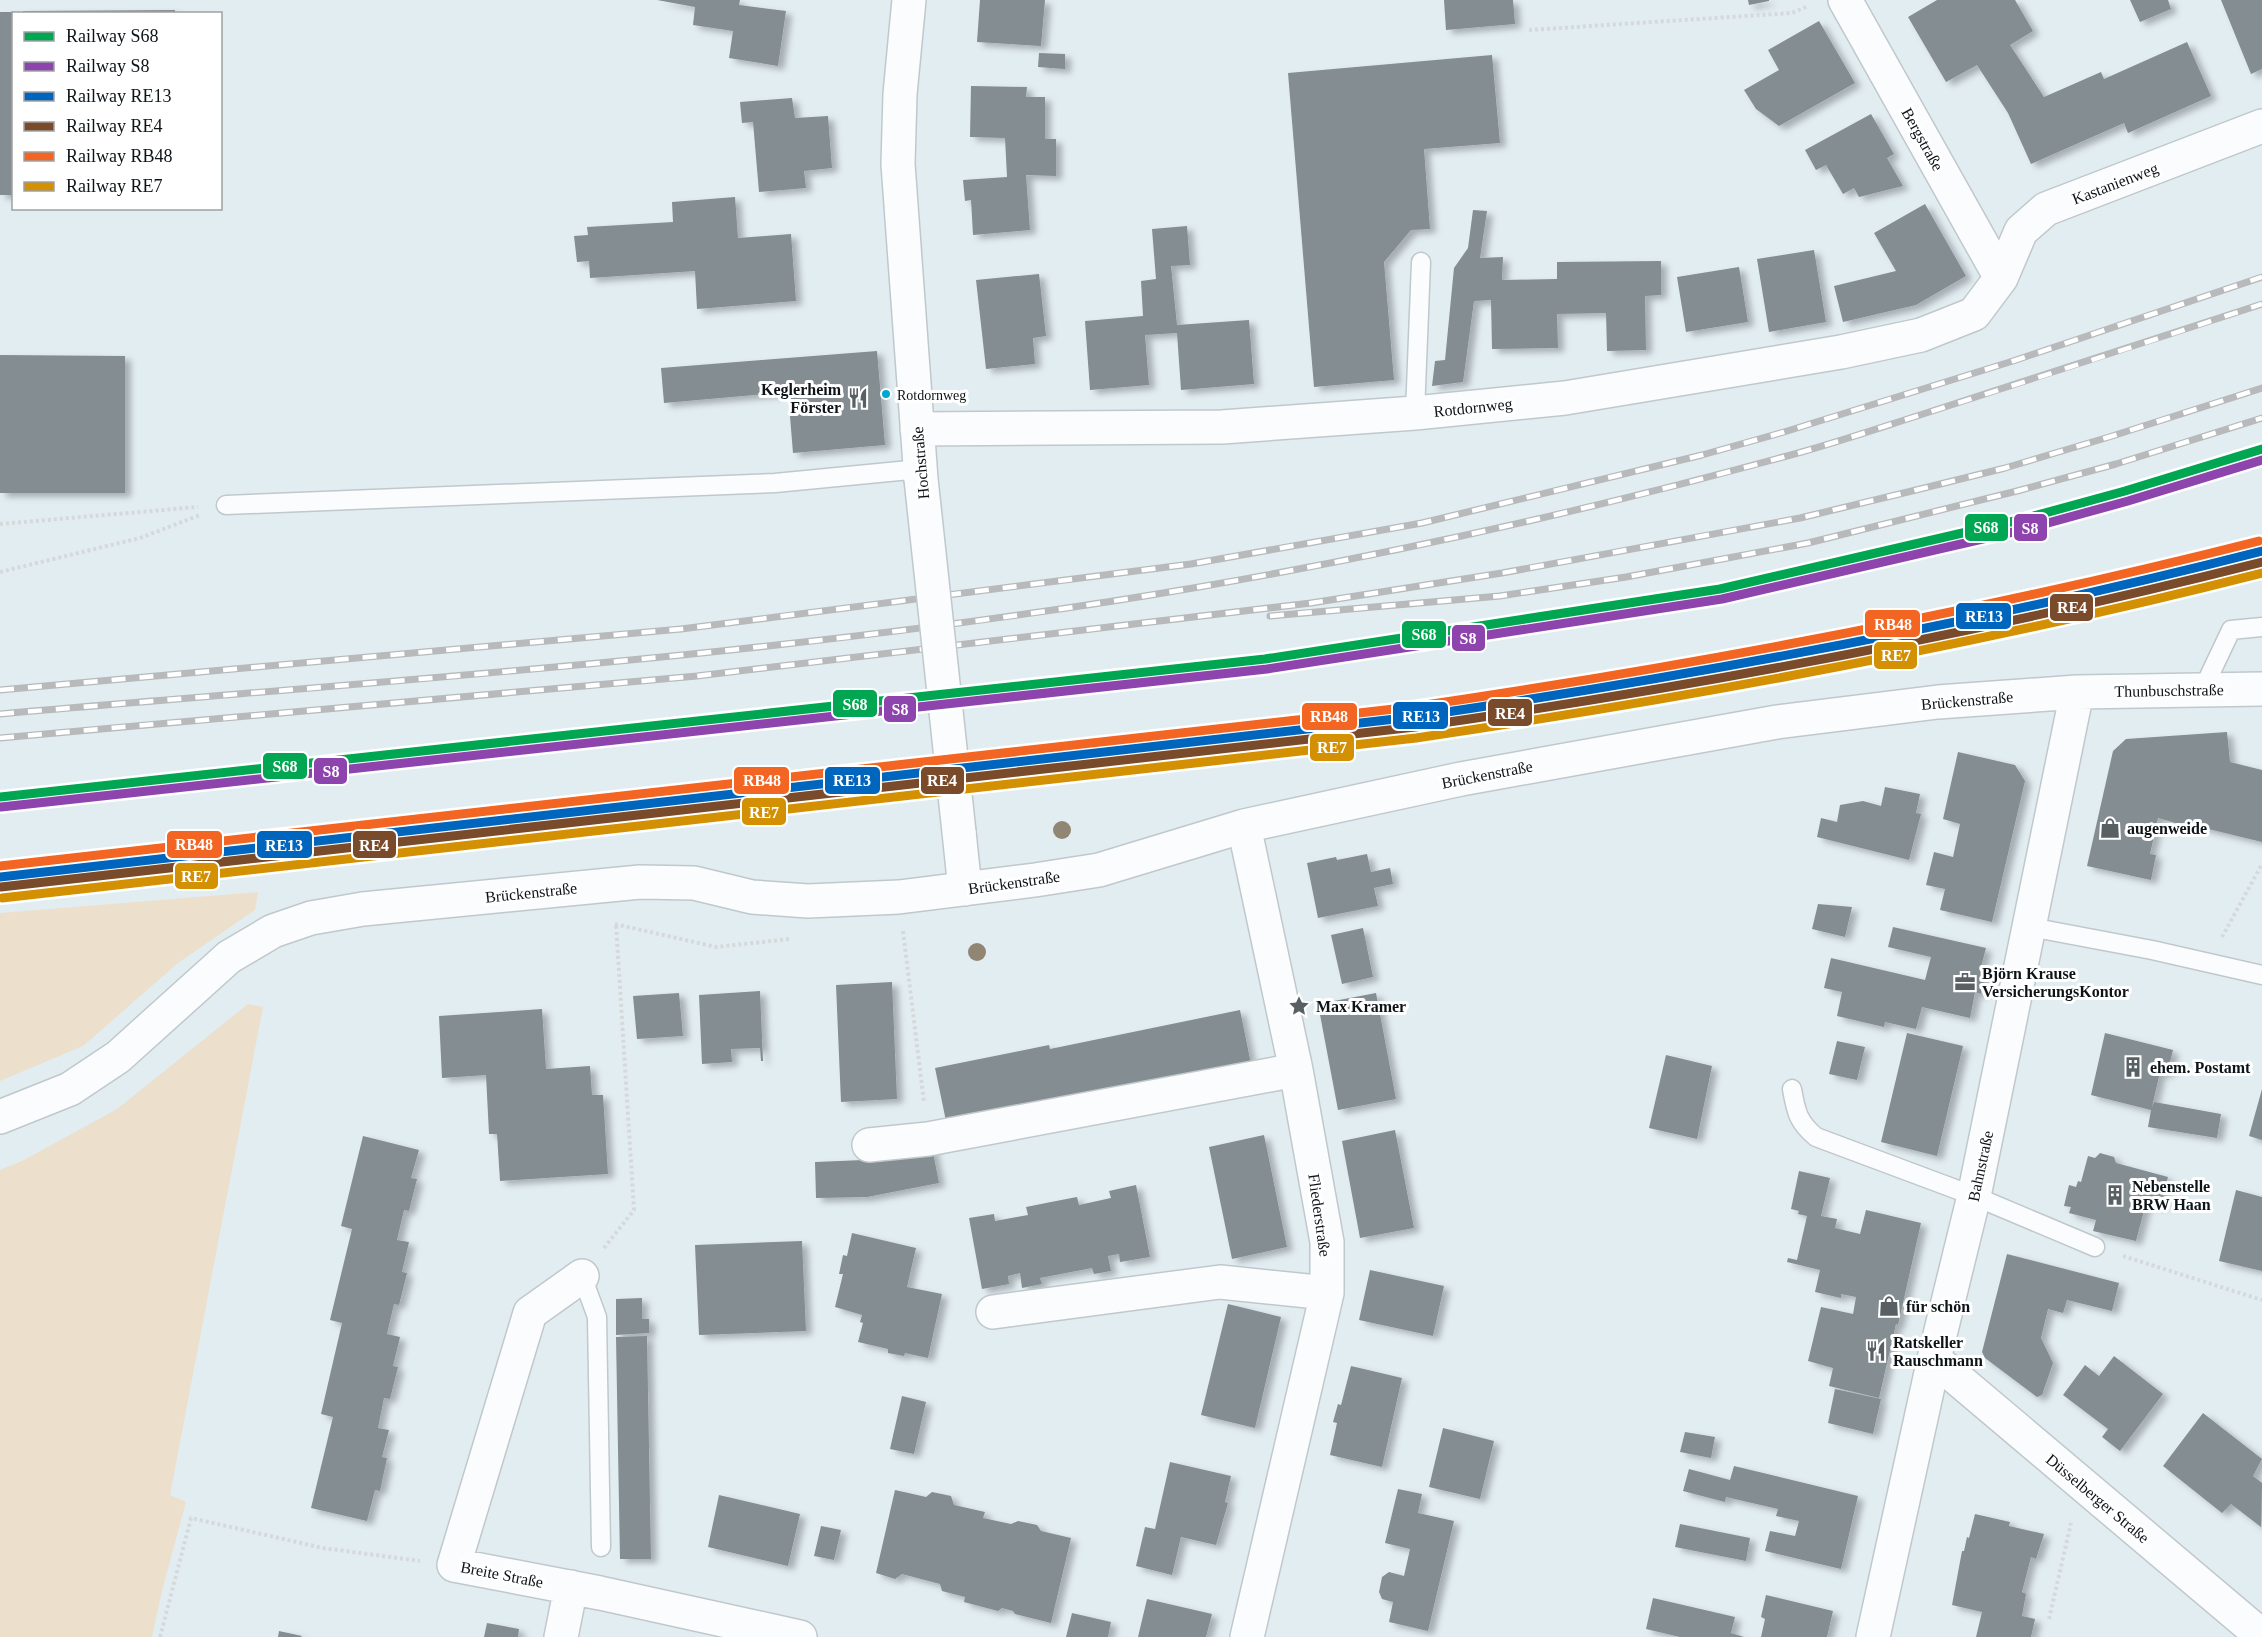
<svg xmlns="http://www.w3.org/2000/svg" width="2262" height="1637" viewBox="0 0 2262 1637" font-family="Georgia,serif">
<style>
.green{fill:#ecdfcc}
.building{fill:#848d91;filter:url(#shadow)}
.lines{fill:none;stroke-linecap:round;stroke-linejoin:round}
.lane-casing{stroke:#c0c8cc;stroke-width:21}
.street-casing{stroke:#c0c8cc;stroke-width:36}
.path{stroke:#d6d9db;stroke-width:4;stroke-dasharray:3 3;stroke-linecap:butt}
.lane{stroke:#fbfcfd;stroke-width:18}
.street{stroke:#fbfcfd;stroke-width:33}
.rail-casing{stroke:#b7b9bb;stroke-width:7}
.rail{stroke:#fff;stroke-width:4.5;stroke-dasharray:14;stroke-linecap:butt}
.street-bridge-casing{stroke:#c0c8cc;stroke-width:36;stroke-linecap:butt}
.street-bridge{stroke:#fbfcfd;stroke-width:33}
.rail-1-casing{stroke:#fff;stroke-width:14}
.rail-2-casing{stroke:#fff;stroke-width:14}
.rail-3-casing{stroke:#fff;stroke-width:14}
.rail-4-casing{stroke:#fff;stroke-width:14}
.rail-5-casing{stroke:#fff;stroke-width:14}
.rail-6-casing{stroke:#fff;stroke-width:14}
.rail-1{stroke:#00a651;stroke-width:9}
.rail-2{stroke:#8e44ad;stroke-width:9}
.rail-3{stroke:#0065bd;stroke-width:9}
.rail-4{stroke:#7a4b2a;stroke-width:9}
.rail-5{stroke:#f26522;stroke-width:9}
.rail-6{stroke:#d49003;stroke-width:9}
.tree{fill:#908673}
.bus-dot{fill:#00a9ce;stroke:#fff;stroke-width:2}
.labels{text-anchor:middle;stroke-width:6;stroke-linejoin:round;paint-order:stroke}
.bus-label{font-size:14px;fill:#0d1417;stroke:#fff;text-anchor:start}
.street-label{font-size:16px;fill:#0d1417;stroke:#fff}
.poi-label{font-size:16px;font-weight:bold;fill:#0d1417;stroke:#fff;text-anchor:start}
.line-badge{stroke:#fff;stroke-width:2}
.badge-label{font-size:16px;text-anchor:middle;font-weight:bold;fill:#fff}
</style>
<defs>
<filter id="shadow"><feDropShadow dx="6" dy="4" stdDeviation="3" flood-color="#0004"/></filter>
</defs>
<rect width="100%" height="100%" fill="#e2edf2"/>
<path class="green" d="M258,892L255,910L178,963L83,1046L0,1081V913Z
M248,1004L263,1007L170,1495L186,1502L162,1591L152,1637H0V1170L24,1160L117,1109Z"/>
<path class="building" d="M657,0H740L739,5L786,11L778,66L729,58L733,31L693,25L695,7Z
M980,0H1045L1041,46L977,42Z
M1444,0H1513L1515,24L1446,30Z
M1748,0H1769V1L1749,5Z
M1937,0H2015L2033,31L2010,45L2044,97L2101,72L2104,79L2187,42L2211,96L2128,133L2124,123L2031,164L2008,113L1977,65L1946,82L1908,17Z
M2130,0H2168L2171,9L2140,22Z
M2221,0H2262V69L2251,74Z
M175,10V14H23V11Z
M0,12H14V195H0Z
M1819,21L1855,83L1779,126L1756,109L1744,90L1779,70L1768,50Z
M1039,53L1065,54V69L1038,67Z
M1492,55L1500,143L1424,149L1430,229L1411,230L1384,262L1394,380L1314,387L1288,73Z
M971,86L1027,87L1026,97H1045V139H1056V176L1026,175L1030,230L973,235L971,200L965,201L963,180L1007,177L1005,138L970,137Z
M792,98L795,118L828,116L832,168L804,171L806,188L759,192L753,122L742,123L740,102Z
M1871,114L1894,154L1887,158L1903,186L1859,197L1854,188L1843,194L1826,165L1816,170L1805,150Z
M735,197L738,238L791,234L796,301L697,309L695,271L590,278L589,261L577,262L574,236L588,235L587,227L673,222L672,202Z
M1925,204L1966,276L1916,305L1843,322L1834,286L1896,271L1874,233Z
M1473,210L1487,211L1480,258L1503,257L1502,280L1557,279V262L1661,261V295L1645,296L1646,350L1607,351L1606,313L1557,314L1558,348L1492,349L1491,300L1474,301L1463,382L1432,386L1435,361L1445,360L1454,268L1468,248Z
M1187,226L1190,265L1171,266L1177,325L1249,320L1254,384L1181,390L1177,333L1145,335L1149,385L1090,390L1085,321L1143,316L1141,281L1156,279L1152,229Z
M1814,250L1826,322L1769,332L1757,259Z
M1739,267L1748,322L1686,332L1677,277Z
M1039,274L1046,336L1033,338L1035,364L986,369L976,280Z
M877,351L885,445L793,453L788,392L664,403L661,368Z
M0,355L125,356V493H0Z
M2227,732L2230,762L2262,770V842L2192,825L2193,828L2158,818L2150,854L2156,855L2151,880L2087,866L2113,751L2126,739Z
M1958,752L2015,765L2025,781L1992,922L1940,910L1945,889L1926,885L1934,852L1953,857L1960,824L1943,819Z
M1885,787L1920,794L1916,813L1921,814L1909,860L1817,837L1821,818L1837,822L1840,805L1863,801L1881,806Z
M1367,854L1371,872L1390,868L1393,884L1374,888L1378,906L1318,918L1307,863L1336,857L1337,860Z
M1818,904L1852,907L1845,937L1812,929Z
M1893,927L1986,948L1980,971L1986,972L1981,994L1975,992L1970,1018L1922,1007L1916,1029L1885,1022L1884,1027L1837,1016L1842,992L1824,988L1831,958L1925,980L1931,957L1888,947Z
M1363,928L1373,977L1342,984L1331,935Z
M892,982L897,1099L841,1102L836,985Z
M760,991L763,1061H761L760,1048L731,1049L732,1062L702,1064L699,995Z
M679,993L683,1036L637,1039L633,996Z
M1376,993L1396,1099L1338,1110L1318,1004Z
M542,1009L546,1069L590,1066L592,1095H603L608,1174L500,1181L497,1134H489L486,1075L442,1078L439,1016Z
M1240,1010L1251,1064L1060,1102L1059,1097L946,1121L935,1068L1049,1045L1050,1049Z
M1907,1033L1963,1046L1937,1156L1881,1142Z
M2105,1033L2173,1050L2167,1074L2160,1072L2152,1107L2154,1102L2221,1114L2217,1138L2148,1127L2151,1110L2091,1095Z
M1837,1041L1865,1047L1857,1080L1829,1074Z
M1666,1055L1712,1066L1697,1139L1649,1128Z
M2262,1089V1140L2249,1136Z
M1395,1130L1414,1228L1360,1238L1342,1141Z
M1264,1135L1287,1247L1232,1259L1209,1147Z
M363,1136L419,1150L411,1178L417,1179L409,1211L404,1210L397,1240L409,1242L402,1272L407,1273L399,1305L394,1304L387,1334L400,1337L393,1366L398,1367L390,1399L384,1398L378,1428L389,1430L382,1457L387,1458L380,1491L375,1490L367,1521L311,1508L333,1417L321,1414L342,1323L330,1320L352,1229L341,1226Z
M932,1147L939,1183L867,1197L816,1198L815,1162L864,1160Z
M2100,1153L2114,1157L2116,1163L2168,1177L2160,1206L2146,1203L2136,1241L2093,1231L2096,1220L2069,1213L2071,1207L2064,1206L2069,1185L2076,1187L2078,1181L2081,1182L2088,1156L2095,1158Z
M1799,1171L1830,1178L1821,1216L1837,1219L1835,1228L1860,1234L1866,1210L1921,1223L1898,1325L1896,1324L1879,1398L1829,1386L1833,1368L1808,1361L1821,1307L1853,1314L1856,1297L1841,1294V1298L1815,1292L1820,1270L1787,1262L1788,1258L1797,1260L1807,1216L1798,1214L1799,1211L1791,1209Z
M1136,1185L1150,1257L1120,1262L1119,1254L1108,1256L1111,1271L1094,1274L1092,1268L1040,1278L1042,1284L1022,1288L1020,1273L1008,1276L1009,1284L982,1289L969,1218L994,1214L995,1221L1028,1215L1026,1207L1051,1202L1077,1197L1079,1205L1111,1198L1109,1191Z
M2236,1190L2262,1197V1271L2219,1261Z
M852,1233L916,1248L907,1287L942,1294L928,1358L905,1353L904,1356L888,1353V1349L858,1342L863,1323L860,1322L862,1315L835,1307L843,1274H839L843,1255L847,1256Z
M802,1241L806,1331L699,1335L695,1245Z
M2007,1254L2119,1283L2112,1311L2067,1300L2063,1313L2048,1309L2041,1338L2053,1363L2042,1395L2037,1397L1985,1358L1982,1352Z
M1370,1270L1444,1286L1433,1336L1359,1320Z
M642,1298V1319H649V1333L616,1335V1299Z
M1228,1304L1281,1317L1255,1428L1201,1415Z
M647,1336L651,1559H620L616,1337Z
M2114,1356L2163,1394L2120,1451L2102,1437L2108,1429L2063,1395L2085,1365L2099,1376Z
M1351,1366L1402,1378L1382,1467L1330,1455L1337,1423L1333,1422L1338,1404L1341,1405Z
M1835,1389L1881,1399L1873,1434L1828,1423Z
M902,1396L926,1402L914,1454L890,1449Z
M2203,1413L2262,1459L2253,1476L2262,1483L2261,1527L2231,1504L2222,1513L2163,1466Z
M1443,1428L1494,1441L1480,1499L1429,1487Z
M1685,1432L1715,1437L1711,1458L1680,1452Z
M1170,1462L1231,1476L1225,1502L1228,1503L1216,1545L1181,1537L1172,1575L1136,1566L1145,1527L1155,1529Z
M1734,1466L1858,1496L1841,1569L1765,1551L1770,1531L1795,1536L1799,1521L1776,1516L1778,1509L1726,1497L1725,1502L1683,1491L1689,1469L1730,1480Z
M1398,1489L1422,1494L1418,1513L1454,1521L1428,1631L1389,1622L1393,1602L1382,1599L1379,1592L1382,1577L1389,1572L1404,1576L1410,1549L1385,1543Z
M895,1490L926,1497L932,1492L951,1496L954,1505L985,1512L983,1518L1011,1524L1018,1521L1037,1525L1041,1531L1071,1538L1051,1623L1015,1614L1013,1611L1002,1608L998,1611L964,1602L965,1597L942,1591L940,1584L902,1574L895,1579L876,1573Z
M719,1495L800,1514L788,1566L708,1547Z
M1975,1514L2010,1522L2009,1526L2044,1534L2036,1559L2031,1557L2022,1592L2026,1594L2022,1616L2035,1619L2031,1637H1976L1982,1612L1952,1605L1962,1551H1964L1967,1537L1969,1538Z
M1680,1524L1750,1538L1746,1561L1675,1547Z
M821,1526L841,1530L834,1560L814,1556Z
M1766,1595L1833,1611L1827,1637H1761L1765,1619L1761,1617Z
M1653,1598L1735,1617L1731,1633L1744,1637H1680L1646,1629Z
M1147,1599L1212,1614L1206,1637H1138Z
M1072,1613L1111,1622L1108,1637H1066Z
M487,1623L519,1629L518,1637H484Z
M279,1631L302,1636L301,1637H278Z"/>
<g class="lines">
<g class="lane-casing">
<path id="lane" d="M1415,413L1421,262
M226,505L775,483L920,469
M2203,689L2231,630L2262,627
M2030,927L2152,950L2262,975
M1792,1089C1796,1112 1798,1122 1816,1137L1974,1196L2095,1247
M582,1276L597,1317L601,1547"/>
</g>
<g class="street-casing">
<path id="street" d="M909,0L900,94L898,164L921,479
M1845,0L2001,278
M917,429L1222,427L1415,413L1565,398L1841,352L1921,335L1974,314L2001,278L2021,231L2046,209L2262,126
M1244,826L1296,1070L1327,1242V1293L1247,1637
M959,832L965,889
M0,1117L70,1089L118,1057L229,957L273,931L311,918L363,909L640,882L694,883L752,897L808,901L899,897L1035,880L1099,870L1244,826L1461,779L1777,722L1938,702L2077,692L2262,689
M869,1145L928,1139L1296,1070
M582,1276L530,1313L454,1565L600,1593L800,1637
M993,1312L1220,1282L1327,1293
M1934,1359L2262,1636
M561,1637L571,1587
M1873,1637L1934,1359L1974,1196L2077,692"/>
</g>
<path class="path" d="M1529,30L1792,13L1808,6
M0,524L198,507
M0,572L140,538L200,515
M615,924L716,947L790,939
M903,931L924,1103
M2222,937L2262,864
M604,1248L634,1210L616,924
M2123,1256L2262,1300
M2049,1619L2071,1523
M160,1637L191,1518L323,1548L420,1561"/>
<use href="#lane" class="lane"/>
<use href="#street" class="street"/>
<g class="rail-casing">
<path id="rail" d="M1270,616L1500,596L1626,577L1808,543L2017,491L2116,464L2262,418
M0,690L681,629L1191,564L1422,523L1702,455L1784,432L2013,361L2262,277
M0,714C400,679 802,655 1199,587C1397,553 1594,509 1787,456C1832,444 1876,429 1920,415C2034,379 2148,342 2262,304
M0,738L697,676L1311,603L1502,573L1800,518L1916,490L2005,468L2109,437L2262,388"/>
</g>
<use href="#rail" class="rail"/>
<g class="street-bridge-casing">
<path id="street-bridge" d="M921,479L959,832"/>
</g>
<use href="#street-bridge" class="street-bridge"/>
<g class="rail-1-casing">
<path id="rail-1" d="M0,797L1265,659L1720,589L2023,519L2125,491L2262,449"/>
</g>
<g class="rail-2-casing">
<path id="rail-2" d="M1,807L1267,669L1722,599L2026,529L2128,501L2262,460"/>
</g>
<g class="rail-3-casing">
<path id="rail-3" d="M0,877L1413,717C1700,675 1981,623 2262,551"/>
</g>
<g class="rail-4-casing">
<path id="rail-4" d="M1,887L1415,727C1700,686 1982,633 2262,562"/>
</g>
<g class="rail-5-casing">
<path id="rail-5" d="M0,866L1412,707C1698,665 1979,612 2259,541"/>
</g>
<g class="rail-6-casing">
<path id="rail-6" d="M2,898L1416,738C1701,696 1983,644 2262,573"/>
</g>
<use href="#rail-1" class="rail-1"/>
<use href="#rail-2" class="rail-2"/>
<use href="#rail-3" class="rail-3"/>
<use href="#rail-4" class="rail-4"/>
<use href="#rail-5" class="rail-5"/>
<use href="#rail-6" class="rail-6"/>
</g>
<g class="tree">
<circle cx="1062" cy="830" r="9"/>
<circle cx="977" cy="952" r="9"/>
</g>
<defs>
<g id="restaurant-bare" transform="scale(1.62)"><path d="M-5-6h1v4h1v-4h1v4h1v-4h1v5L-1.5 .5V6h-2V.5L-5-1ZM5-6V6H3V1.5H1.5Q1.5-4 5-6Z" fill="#586064" stroke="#fff" stroke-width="2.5" paint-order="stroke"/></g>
<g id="shop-bare" transform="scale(1.62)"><path d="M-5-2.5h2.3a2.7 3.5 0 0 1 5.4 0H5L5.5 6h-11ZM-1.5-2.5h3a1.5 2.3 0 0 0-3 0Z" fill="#586064" stroke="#fff" stroke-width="2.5" paint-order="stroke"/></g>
<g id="office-bare" transform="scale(1.62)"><path d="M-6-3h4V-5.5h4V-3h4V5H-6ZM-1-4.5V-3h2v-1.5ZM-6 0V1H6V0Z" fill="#586064" stroke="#fff" stroke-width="2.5" paint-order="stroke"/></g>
<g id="sight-bare" transform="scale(1.62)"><path d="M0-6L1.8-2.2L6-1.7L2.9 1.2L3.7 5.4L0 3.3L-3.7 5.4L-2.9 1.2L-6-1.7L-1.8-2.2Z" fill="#586064" stroke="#fff" stroke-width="2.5" paint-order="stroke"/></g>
<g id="building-bare" transform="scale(1.62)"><path d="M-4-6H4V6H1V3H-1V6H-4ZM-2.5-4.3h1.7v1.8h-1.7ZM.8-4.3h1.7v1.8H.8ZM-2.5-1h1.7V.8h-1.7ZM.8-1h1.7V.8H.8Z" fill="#586064" stroke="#fff" stroke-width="2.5" paint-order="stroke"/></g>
</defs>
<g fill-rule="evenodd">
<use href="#restaurant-bare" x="858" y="398"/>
<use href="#shop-bare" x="2110" y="828"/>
<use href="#office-bare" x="1965" y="982"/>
<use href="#sight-bare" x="1299" y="1006"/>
<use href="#building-bare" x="2133" y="1067"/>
<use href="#building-bare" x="2115" y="1195"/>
<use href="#shop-bare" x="1889" y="1306"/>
<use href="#restaurant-bare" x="1876" y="1351"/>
</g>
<circle class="bus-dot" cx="886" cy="394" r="5"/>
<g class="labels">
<g class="bus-label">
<text x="897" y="400">Rotdornweg</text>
</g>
<g class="street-label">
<text transform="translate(1923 139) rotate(61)" y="6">Bergstraße</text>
<text transform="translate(2115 183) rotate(-21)" y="6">Kastanienweg</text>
<text transform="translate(1473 407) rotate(-6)" y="6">Rotdornweg</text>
<text transform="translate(920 463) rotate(-95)" y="6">Hochstraße</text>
<text transform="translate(2169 690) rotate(-1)" y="6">Thunbuschstraße</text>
<text transform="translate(1967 700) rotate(-5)" y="6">Brückenstraße</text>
<text transform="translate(1487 774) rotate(-11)" y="6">Brückenstraße</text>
<text transform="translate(1014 882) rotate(-8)" y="6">Brückenstraße</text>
<text transform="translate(531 892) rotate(-6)" y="6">Brückenstraße</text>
<text transform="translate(1980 1166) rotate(-78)" y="6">Bahnstraße</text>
<text transform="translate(1320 1215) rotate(82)" y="6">Fliederstraße</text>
<text transform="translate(2098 1498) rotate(40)" y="6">Düsselberger Straße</text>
<text transform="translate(502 1574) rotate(11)" y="6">Breite Straße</text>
</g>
<g class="poi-label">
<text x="841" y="395" text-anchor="end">Keglerheim<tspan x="841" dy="18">Förster</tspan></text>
<text x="2127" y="834">augenweide</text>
<text x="1982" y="979">Björn Krause<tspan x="1982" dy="18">VersicherungsKontor</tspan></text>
<text x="1316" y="1012">Max Kramer</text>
<text x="2150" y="1073">ehem. Postamt</text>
<text x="2132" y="1192">Nebenstelle<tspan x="2132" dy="18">BRW Haan</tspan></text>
<text x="1906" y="1312">für schön</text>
<text x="1893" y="1348">Ratskeller<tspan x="1893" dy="18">Rauschmann</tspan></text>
</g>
</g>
<g class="line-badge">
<rect x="1964" y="513" width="45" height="29" rx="6" fill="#00a651"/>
<rect x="2013" y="513" width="35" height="29" rx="6" fill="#8e44ad"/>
<rect x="2049" y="593" width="45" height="29" rx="6" fill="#7a4b2a"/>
<rect x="1955" y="602" width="57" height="28" rx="6" fill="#0065bd"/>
<rect x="1864" y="609" width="57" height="29" rx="6" fill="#f26522"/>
<rect x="1401" y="620" width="46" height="29" rx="6" fill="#00a651"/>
<rect x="1451" y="624" width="35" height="28" rx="6" fill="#8e44ad"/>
<rect x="1873" y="641" width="45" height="29" rx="6" fill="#d49003"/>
<rect x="832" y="689" width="46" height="29" rx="6" fill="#00a651"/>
<rect x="883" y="695" width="34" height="28" rx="6" fill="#8e44ad"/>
<rect x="1487" y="698" width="46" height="29" rx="6" fill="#7a4b2a"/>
<rect x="1392" y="701" width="57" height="29" rx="6" fill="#0065bd"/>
<rect x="1301" y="702" width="57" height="29" rx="6" fill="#f26522"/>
<rect x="1309" y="733" width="46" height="29" rx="6" fill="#d49003"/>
<rect x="262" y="752" width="46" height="28" rx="6" fill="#00a651"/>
<rect x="313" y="757" width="35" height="28" rx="6" fill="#8e44ad"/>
<rect x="733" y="766" width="57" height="29" rx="6" fill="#f26522"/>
<rect x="920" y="766" width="45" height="29" rx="6" fill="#7a4b2a"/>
<rect x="824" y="766" width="57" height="29" rx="6" fill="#0065bd"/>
<rect x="741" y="797" width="46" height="29" rx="6" fill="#d49003"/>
<rect x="166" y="830" width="57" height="29" rx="6" fill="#f26522"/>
<rect x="352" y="830" width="45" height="29" rx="6" fill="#7a4b2a"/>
<rect x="256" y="830" width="57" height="29" rx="6" fill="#0065bd"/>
<rect x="174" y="862" width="45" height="28" rx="6" fill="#d49003"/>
</g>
<g class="badge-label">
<text x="1986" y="533">S68</text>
<text x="2030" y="534">S8</text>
<text x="2072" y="613">RE4</text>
<text x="1984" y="622">RE13</text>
<text x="1893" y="630">RB48</text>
<text x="1424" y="640">S68</text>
<text x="1468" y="644">S8</text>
<text x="1896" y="661">RE7</text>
<text x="855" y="710">S68</text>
<text x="900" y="715">S8</text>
<text x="1510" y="719">RE4</text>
<text x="1421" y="722">RE13</text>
<text x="1329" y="722">RB48</text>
<text x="1332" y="753">RE7</text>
<text x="285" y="772">S68</text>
<text x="331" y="777">S8</text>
<text x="762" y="786">RB48</text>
<text x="942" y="786">RE4</text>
<text x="852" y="786">RE13</text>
<text x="764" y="818">RE7</text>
<text x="194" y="850">RB48</text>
<text x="374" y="851">RE4</text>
<text x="284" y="851">RE13</text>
<text x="196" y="882">RE7</text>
</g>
<rect x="12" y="12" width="210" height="198" fill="#ffffff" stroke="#9ea1a2" stroke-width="1.5"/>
<rect x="24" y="32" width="30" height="9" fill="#00a651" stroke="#9ea1a2" stroke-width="1.5"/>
<text x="66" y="42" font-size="18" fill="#0d1417">Railway S68</text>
<rect x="24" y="62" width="30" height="9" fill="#8e44ad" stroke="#9ea1a2" stroke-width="1.5"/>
<text x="66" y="72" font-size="18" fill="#0d1417">Railway S8</text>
<rect x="24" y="92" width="30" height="9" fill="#0065bd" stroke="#9ea1a2" stroke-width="1.5"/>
<text x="66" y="102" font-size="18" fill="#0d1417">Railway RE13</text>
<rect x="24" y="122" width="30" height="9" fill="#7a4b2a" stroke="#9ea1a2" stroke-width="1.5"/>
<text x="66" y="132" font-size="18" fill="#0d1417">Railway RE4</text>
<rect x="24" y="152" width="30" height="9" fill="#f26522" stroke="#9ea1a2" stroke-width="1.5"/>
<text x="66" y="162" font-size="18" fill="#0d1417">Railway RB48</text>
<rect x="24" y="182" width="30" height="9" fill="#d49003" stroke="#9ea1a2" stroke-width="1.5"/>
<text x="66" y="192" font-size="18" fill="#0d1417">Railway RE7</text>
</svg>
